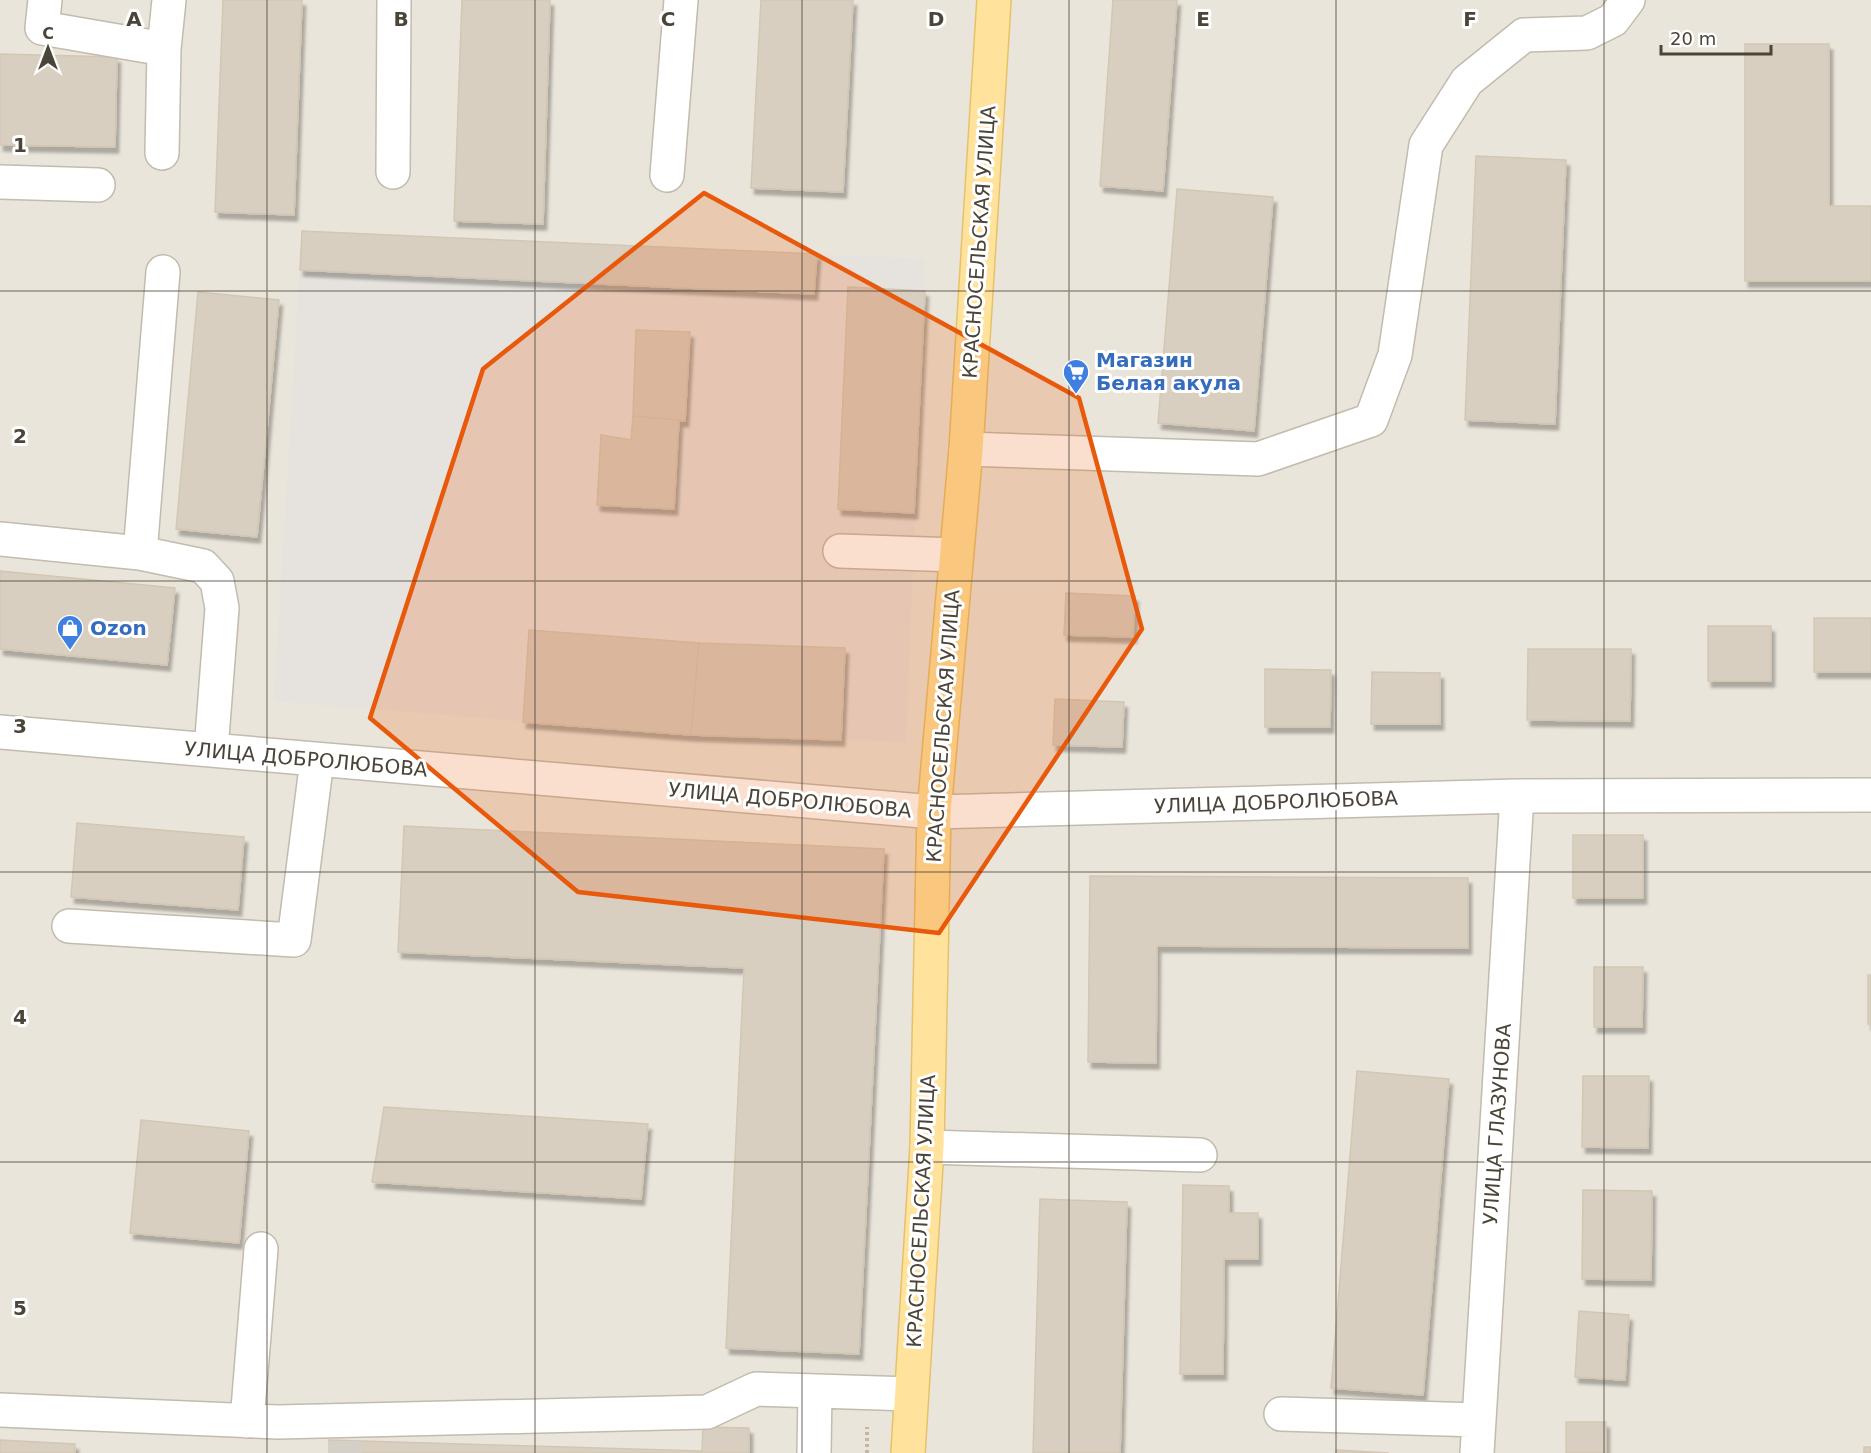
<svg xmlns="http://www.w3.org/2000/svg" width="1871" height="1453" viewBox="0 0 1871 1453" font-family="'DejaVu Sans',sans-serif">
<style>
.residential{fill:#eae5da}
.industrial{fill:#e6e2dd}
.building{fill:#d8cfc1;stroke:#d3c7b4;stroke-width:1.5;filter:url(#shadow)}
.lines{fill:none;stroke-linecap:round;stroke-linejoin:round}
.minor-tunnel{stroke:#d4d0c8;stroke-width:33;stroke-dasharray:33 16;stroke-linecap:butt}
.minor-casing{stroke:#c2bbae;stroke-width:36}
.major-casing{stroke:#e6c16a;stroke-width:36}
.path{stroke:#c4b79f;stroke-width:4;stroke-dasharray:3 3;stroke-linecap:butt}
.minor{stroke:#fff;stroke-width:33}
.major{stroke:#ffe39c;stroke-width:33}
.marked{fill:#e8590c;fill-opacity:0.2;stroke:#e8590c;stroke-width:4.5;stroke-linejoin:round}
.grid{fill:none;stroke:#4b4439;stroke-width:1.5;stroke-opacity:0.55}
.labels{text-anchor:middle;stroke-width:6;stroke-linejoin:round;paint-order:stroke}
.street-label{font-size:20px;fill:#4b4439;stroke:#fff}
.shop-label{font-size:20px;font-weight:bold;fill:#366cbe;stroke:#fff;text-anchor:start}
.grid-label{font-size:20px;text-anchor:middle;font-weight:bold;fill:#4b4439;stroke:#fff;stroke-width:6;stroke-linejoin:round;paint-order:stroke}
</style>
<defs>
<filter id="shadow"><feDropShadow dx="3.5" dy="6" stdDeviation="1.5" flood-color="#0004"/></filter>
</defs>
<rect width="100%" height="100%" fill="#f6f3ec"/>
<path class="residential" d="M0,0H1871V1453H0Z"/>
<path class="industrial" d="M302,231L925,259L906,742L691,735L274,701Z"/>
<path class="building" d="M223,0H302L294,215L215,212Z
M462,0H550L543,224L454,221Z
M761,0H853L843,192L751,188Z
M1113,0H1177L1163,191L1100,186Z
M1745,44H1829V206H1871V281H1745Z
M0,54L117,57L115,147L0,145Z
M1476,156L1566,160L1555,424L1465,420Z
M1177,189L1273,197L1254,431L1158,423Z
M302,231L817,254L814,294L300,270Z
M848,287L925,291L914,513L838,509Z
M198,292L279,300L257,537L176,529Z
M636,330L690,332L685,421L633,416Z
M633,416L679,420L674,509L597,505L601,435L631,440Z
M0,571L175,588L167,665L0,649Z
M1066,593L1135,596L1133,637L1064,635Z
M1814,618H1871V672H1814Z
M1708,626H1771V681H1708Z
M529,630L699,643L691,735L523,722Z
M699,643L845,648L841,740L691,735Z
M1528,649H1631L1630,721L1527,720Z
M1265,669L1331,670L1330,727H1265Z
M1372,672L1440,673V724H1371Z
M1055,699L1124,702L1122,747L1053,745Z
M77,823L244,837L238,910L71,897Z
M404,826L884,849L859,1354L726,1348L744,968L398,952Z
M1573,835H1643V898H1573Z
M1090,876L1468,878V948L1157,946L1156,1063L1088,1062Z
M1594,967H1643L1642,1027H1594Z
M1868,975H1871V1024H1868Z
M1357,1071L1449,1079L1423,1395L1331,1388Z
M1583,1076H1649L1648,1148L1582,1147Z
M384,1107L648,1124L641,1199L372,1182Z
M141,1120L249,1131L239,1243L130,1233Z
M1183,1185L1229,1186V1213H1258V1259H1224L1223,1374H1180Z
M1583,1190L1652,1191L1651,1280L1582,1279Z
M1040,1199L1127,1202L1120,1453H1033Z
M1579,1311L1629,1315L1625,1380L1575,1377Z
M1566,1422H1606V1453H1566Z
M703,1427L749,1428V1453H329V1440L702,1451Z
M0,1440L75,1444V1453H0Z
M1864,1447H1871V1453H1864Z
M1336,1450L1389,1453H1336Z"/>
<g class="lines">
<path class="minor-tunnel" d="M345,1453V1441"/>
<g class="minor-casing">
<path id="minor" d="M45,0L42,28L164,49L169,0
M162,153L164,49
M393,172L394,0
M667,175L681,0
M0,182L98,185
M966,449L1258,459L1371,420L1395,355L1426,145L1467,81L1524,35L1587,33L1613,20L1628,0
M0,539L140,553L203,566L217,581L222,608L211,750
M840,551L956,555
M140,553L163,272
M0,732L934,812L1517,796L1871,795
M69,926L294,940L317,760
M927,1147L1200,1155
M0,1410L278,1422L707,1412L756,1389L911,1394
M1281,1414L1478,1420
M247,1421L261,1249
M814,1453L815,1391
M1477,1453L1517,796"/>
</g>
<g class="major-casing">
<path id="major" d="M908,1453L927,1147L934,812L966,449L994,0"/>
</g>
<path class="path" d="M867,1453V1427"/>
<use href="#minor" class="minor"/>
<use href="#major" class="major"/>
</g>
<path class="marked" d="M704,193L1079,398L1142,629L939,933L578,892L370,718L483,369Z"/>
<path class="grid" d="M267,0V1453M535,0V1453M802,0V1453M1069,0V1453M1336,0V1453M1604,0V1453M0,291H1871M0,581H1871M0,872H1871M0,1162H1871"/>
<defs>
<g id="supermarket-pin" transform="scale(1.35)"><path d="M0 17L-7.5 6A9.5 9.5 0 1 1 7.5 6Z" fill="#3f7fe0" stroke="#fff"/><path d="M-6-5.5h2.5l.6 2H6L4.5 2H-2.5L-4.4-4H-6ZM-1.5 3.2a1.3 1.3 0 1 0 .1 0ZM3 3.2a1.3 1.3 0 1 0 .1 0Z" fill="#fff"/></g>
<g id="shop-pin" transform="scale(1.35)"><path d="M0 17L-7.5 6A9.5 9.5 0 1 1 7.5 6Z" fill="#3f7fe0" stroke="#fff"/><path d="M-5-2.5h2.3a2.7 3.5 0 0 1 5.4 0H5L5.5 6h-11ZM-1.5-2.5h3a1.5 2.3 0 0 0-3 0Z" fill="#fff"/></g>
</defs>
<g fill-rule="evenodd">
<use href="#supermarket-pin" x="1076" y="372"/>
<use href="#shop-pin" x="70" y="628"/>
</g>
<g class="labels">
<g class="street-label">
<text transform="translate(979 242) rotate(-86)" y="7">КРАСНОСЕЛЬСКАЯ УЛИЦА</text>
<text transform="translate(943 726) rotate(-86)" y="7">КРАСНОСЕЛЬСКАЯ УЛИЦА</text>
<text transform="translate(306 759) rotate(5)" y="7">УЛИЦА ДОБРОЛЮБОВА</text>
<text transform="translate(790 800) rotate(5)" y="7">УЛИЦА ДОБРОЛЮБОВА</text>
<text transform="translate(1276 802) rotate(-2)" y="7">УЛИЦА ДОБРОЛЮБОВА</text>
<text transform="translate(1497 1124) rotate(-86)" y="7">УЛИЦА ГЛАЗУНОВА</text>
<text transform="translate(921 1211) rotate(-87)" y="7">КРАСНОСЕЛЬСКАЯ УЛИЦА</text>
</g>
<g class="shop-label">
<text x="1096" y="367">Магазин<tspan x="1096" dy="23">Белая акула</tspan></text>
<text x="90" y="635">Ozon</text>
</g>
</g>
<g class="grid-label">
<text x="134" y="26">A</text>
<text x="401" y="26">B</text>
<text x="668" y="26">C</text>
<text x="936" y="26">D</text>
<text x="1203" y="26">E</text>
<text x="1470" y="26">F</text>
<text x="20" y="152">1</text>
<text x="20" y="443">2</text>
<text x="20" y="733">3</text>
<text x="20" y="1024">4</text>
<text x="20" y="1315">5</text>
</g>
<g transform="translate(48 48)" stroke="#ffffff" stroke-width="4.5" paint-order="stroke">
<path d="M0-4.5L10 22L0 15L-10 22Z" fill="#4b4439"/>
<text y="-9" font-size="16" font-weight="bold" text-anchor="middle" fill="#4b4439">С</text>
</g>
<path d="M1661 45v9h110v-9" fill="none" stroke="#4b4439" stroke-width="3"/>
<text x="1670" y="45" font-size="18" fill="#4b4439" stroke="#ffffff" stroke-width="4.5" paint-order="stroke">20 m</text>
</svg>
